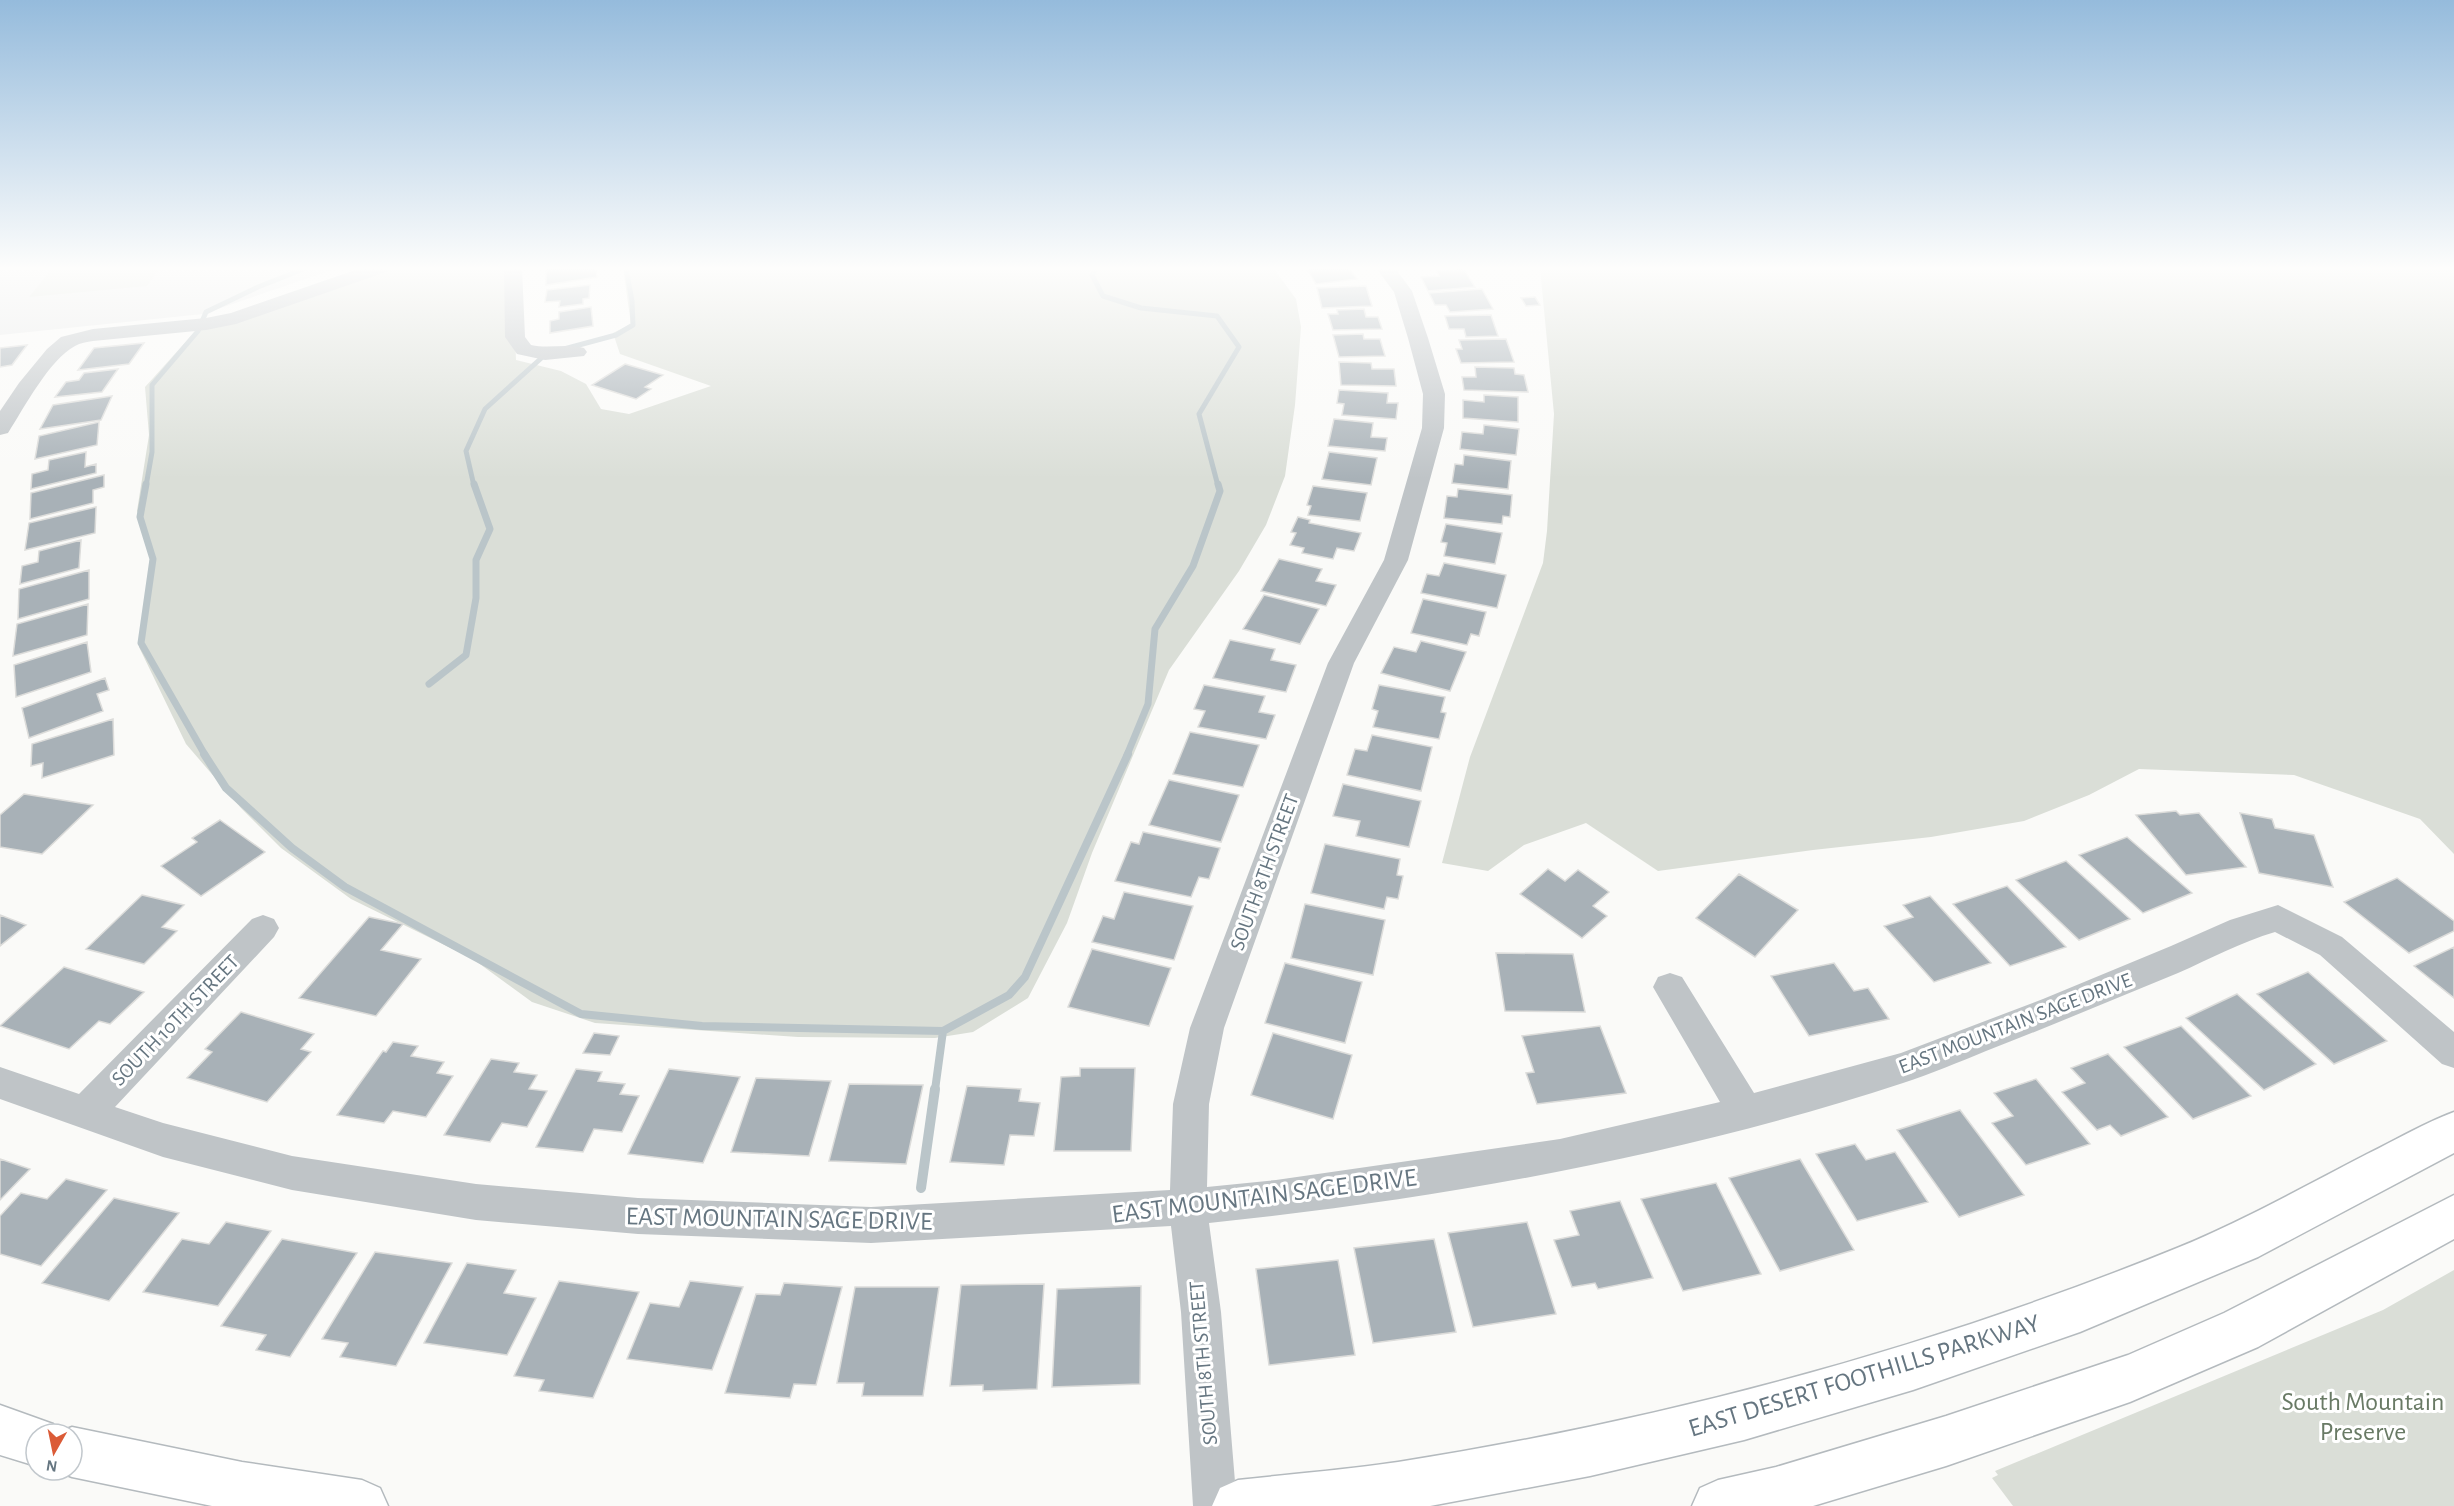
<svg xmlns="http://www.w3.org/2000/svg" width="2454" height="1506" viewBox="0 0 2454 1506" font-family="'Alegreya Sans',sans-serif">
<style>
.built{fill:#e8e9e9}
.green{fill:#daded7}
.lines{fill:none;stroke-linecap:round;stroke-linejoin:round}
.stream-far3{stroke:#bac5c9;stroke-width:5}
.stream-far2{stroke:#bac5c9;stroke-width:7}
.stream-far1{stroke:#bac5c9;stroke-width:8}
.stream{stroke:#bac5c9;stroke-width:10}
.building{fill:#a8b1b7;stroke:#dcdcda;stroke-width:1.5}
.secondary-casing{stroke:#b4babe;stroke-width:3}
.street{fill:#bfc4c7;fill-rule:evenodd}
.secondary{fill:#fff;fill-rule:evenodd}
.labels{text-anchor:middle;stroke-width:6;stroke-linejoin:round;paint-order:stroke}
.street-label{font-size:21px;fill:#667681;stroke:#fff}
.near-street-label{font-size:26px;fill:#667681;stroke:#fff}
.near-park-label{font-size:26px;fill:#697a65;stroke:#fff}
</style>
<rect width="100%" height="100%" fill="#fafaf8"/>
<path class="built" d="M0,268H338L203,314L0,335Z"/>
<path class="green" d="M53,268H160L147,286L29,297Z
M379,268H513L516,360L561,371L586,384L601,409L629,414L711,386L620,354L613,333L631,324L623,268L1274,269L1296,299L1301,327L1295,405L1285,476L1266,525L1239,571L1169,670L1092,853L1067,923L1028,998L973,1032L935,1038L798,1037L595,1023L532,1002L473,959L351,899L281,848L241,808L186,744L139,647L151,551L137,511L149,435L145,387L190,337L206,324Z
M1540,268H2454V854L2420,819L2294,775L2139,769L2089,795L2024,821L1931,837L1813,850L1658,871L1586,823L1524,845L1488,871L1442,863L1470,757L1543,563L1547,531L1554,414Z
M2454,1270V1506H2013L1992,1478L1998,1475L1995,1471L2383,1310Z"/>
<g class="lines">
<path class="stream-far3" d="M1096,268L1092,275L1103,296L1141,308L1217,316L1239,347L1199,414L1218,486
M564,349L616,335L633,325L632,301L626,268
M146,486L152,452V385L198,331L206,312L258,287L306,268
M474,486L466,451L485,409L547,353"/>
<path class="stream-far2" d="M146,484L140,517L153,559L141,643L205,755
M429,684L466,655L476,598V560L490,529L474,484
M1127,755L1148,704L1155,629L1193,566L1220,491L1218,484"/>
<path class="stream-far1" d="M204,754L226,788L292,848L345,887L581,1014L702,1026L943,1031L935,1090
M943,1031L1009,995L1025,977L1128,754"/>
<path class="stream" d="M921,1188L935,1089"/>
</g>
<path class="building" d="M546,268H596L597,277L546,285Z
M1306,268H1349L1357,279L1316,284Z
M1463,268L1475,287L1428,291L1421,277L1439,276L1436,270Z
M590,285L589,298L583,299V304L559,307L560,301L545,302L547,290Z
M1366,286L1372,306L1322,308L1317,288Z
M1482,289L1493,309L1450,312L1446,305H1435L1429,293Z
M1535,297L1540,305L1526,306L1521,298Z
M591,307L593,326L550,333V321L559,319V312Z
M1364,309L1366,317H1378L1382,329L1333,330L1328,314H1338L1337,310Z
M1491,315L1498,336L1466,337L1464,329H1449L1445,316Z
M1363,334L1364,339H1380L1385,356L1339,357L1333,335Z
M1506,339L1514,362L1461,363L1456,349H1462L1459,340Z
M144,343L129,364L78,370L94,348Z
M27,345L12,365L0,367V348Z
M1339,362L1371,363L1372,369H1394L1396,386L1341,385Z
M625,364L663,375L645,387L651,389L636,399L592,385Z
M1475,367L1514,368L1515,374L1524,375L1528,392L1464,390L1462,377H1476Z
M118,369L102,392L55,397L66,382L79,380L84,373Z
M1339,390L1388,393L1387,403H1398L1396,419L1342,415L1344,404L1337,403Z
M1484,395L1518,397V422L1463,418V400L1484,402Z
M112,396L101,420L40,429L53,405Z
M1334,419L1373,423L1371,437L1387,438L1385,451L1328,446Z
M99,422L97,445L35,459L39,436Z
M1484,425L1519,429L1516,455L1460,449L1462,432L1483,434Z
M86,452L85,467L96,464V473L31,489L32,474L48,470L49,460Z
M1329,452L1377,458L1371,485L1322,479Z
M1464,455L1511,461L1508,489L1452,483L1455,464L1463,465Z
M104,475V487L93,490V503L30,519L31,493Z
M1313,486L1367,493L1360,521L1308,515L1311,506L1307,505Z
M1458,489L1512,495L1510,517L1503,516L1502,524L1444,518L1447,496L1457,497Z
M96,507L95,533L25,550L29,523Z
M1298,517L1310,520L1309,523L1361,533L1354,551L1337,548L1333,559L1302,553L1304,548L1290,545L1296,533L1291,532Z
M1446,524L1502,533L1495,564L1444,556L1447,543L1441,542Z
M81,540L79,568L20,584L22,566L38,562L39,551Z
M1279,559L1322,569L1316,581L1336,585L1326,606L1261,591Z
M1444,563L1506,575L1497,608L1421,593L1427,574L1439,576Z
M89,570V599L18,619L19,589Z
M1264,595L1319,609L1300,644L1243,629Z
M1423,599L1486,612L1479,636L1471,634L1467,645L1411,633Z
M88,604L87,635L13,656L17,624Z
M1230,640L1275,649L1271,660L1296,665L1286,692L1213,678Z
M1421,641L1466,652L1450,691L1381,673L1394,647L1416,652Z
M87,642L91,672L16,697L14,665Z
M105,678L109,690L97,694L103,711L29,738L22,708Z
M1204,685L1265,696L1259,712L1275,715L1266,739L1198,727L1205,711L1194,709Z
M1379,685L1445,697L1441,712L1446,713L1439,739L1373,727L1378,711L1372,709Z
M113,719L114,755L42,778L43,763L31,766L32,744Z
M1190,732L1259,745L1243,787L1173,774Z
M1372,735L1432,747L1421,791L1347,775L1355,749L1367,751Z
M1169,780L1239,795L1221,842L1149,825Z
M1343,784L1421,801L1409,847L1356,836L1360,821L1333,816Z
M24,794L93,805L42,854L0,847V815Z
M2176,811L2180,815L2199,813L2246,867L2186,875L2136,815Z
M2240,813L2272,819L2275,828L2314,835L2333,887L2259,873Z
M220,820L265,852L201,896L161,866L197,842L192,838Z
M1143,832L1220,848L1209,879L1199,877L1191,897L1115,881L1131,842L1139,844Z
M2127,837L2192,893L2143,913L2079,855Z
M1325,844L1400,859L1397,875L1403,876L1398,899L1387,897L1384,909L1311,893Z
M2066,861L2130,919L2079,940L2016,880Z
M1548,869L1565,881L1578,870L1609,892L1593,906L1607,916L1582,938L1520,894Z
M1739,874L1798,910L1755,957L1696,918Z
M2397,878L2454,921V931L2409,953L2344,902Z
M2007,886L2066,947L2010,966L1953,904Z
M1124,892L1193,906L1174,960L1092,942L1103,916L1114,919Z
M142,895L184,905L162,927L177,931L144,964L86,949Z
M1930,896L1991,963L1934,982L1884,926L1913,917L1903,905Z
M1305,904L1385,920L1373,975L1291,958Z
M0,915L26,925L0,946Z
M369,917L403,924L381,950L421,959L376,1016L299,998Z
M2454,947V998L2414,966Z
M1092,949L1171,968L1149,1026L1068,1007Z
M1496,953L1573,954L1585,1012L1505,1011Z
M1285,963L1362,982L1345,1043L1265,1023Z
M1834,963L1854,991L1868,988L1889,1019L1809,1036L1771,976Z
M64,967L144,992L110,1024L99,1021L69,1049L0,1026Z
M2308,972L2387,1041L2334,1064L2257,994Z
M2237,994L2316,1064L2264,1090L2186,1018Z
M241,1012L314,1034L301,1049L311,1052L267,1102L187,1078L212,1052L205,1049Z
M1600,1026L1626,1093L1537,1104L1526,1073L1534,1072L1522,1036Z
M2181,1026L2251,1096L2193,1119L2124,1047Z
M594,1033L619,1036L610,1055L583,1053Z
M1273,1033L1352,1055L1333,1119L1251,1095Z
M393,1042L418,1046L411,1056L444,1062L437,1073L453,1076L426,1117L393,1111L384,1123L337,1115L383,1051L386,1052Z
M2108,1054L2168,1117L2121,1136L2110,1125L2097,1130L2062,1092L2085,1083L2071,1068Z
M491,1059L519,1063L514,1072L537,1075L529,1089L547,1091L527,1127L502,1123L490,1142L444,1135Z
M1080,1068H1135L1131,1151H1054L1061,1077L1080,1076Z
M576,1069L602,1072L598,1081L625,1084L620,1094L639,1096L622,1132L594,1129L583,1152L536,1147Z
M669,1069L740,1077L703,1163L628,1154Z
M756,1078L831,1081L809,1156L731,1152Z
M2036,1079L2090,1144L2026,1165L1992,1123L2013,1116L1994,1093Z
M849,1084L923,1085L906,1164L829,1161Z
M967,1086L1021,1089L1019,1101L1040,1103L1034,1136L1010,1135L1004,1165L950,1162Z
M1960,1110L2024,1195L1959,1217L1897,1130Z
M1855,1144L1866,1160L1895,1152L1928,1202L1857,1221L1816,1154Z
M0,1159L30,1169L0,1200Z
M1800,1159L1854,1250L1780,1271L1729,1178Z
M66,1179L107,1190L41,1266L0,1254V1216L21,1193L47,1199Z
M1716,1183L1761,1274L1683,1291L1641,1199Z
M114,1198L179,1213L109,1301L42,1283Z
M1620,1201L1653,1278L1598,1289L1595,1283L1572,1287L1554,1240L1579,1235L1570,1211Z
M226,1222L271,1231L218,1306L143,1292L182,1239L209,1244Z
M1527,1222L1556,1314L1473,1327L1448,1233Z
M282,1239L357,1253L290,1357L256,1350L266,1335L221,1326Z
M1434,1239L1456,1332L1373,1343L1354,1248Z
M375,1252L452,1263L396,1366L340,1357L348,1343L322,1339Z
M1338,1260L1355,1355L1269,1365L1256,1269Z
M467,1263L516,1270L504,1293L536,1298L507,1355L424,1343Z
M559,1281L639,1292L593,1398L539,1391L544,1380L514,1376Z
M690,1281L743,1287L712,1370L627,1359L650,1303L679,1307Z
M784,1283L842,1287L816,1385L794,1384L790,1398L725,1393L756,1294L780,1295Z
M1044,1284L1037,1389L983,1391V1385L950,1386L961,1285Z
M1141,1286L1140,1384L1052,1387L1057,1289Z
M855,1287H939L923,1396H862L864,1383H837Z"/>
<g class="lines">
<g class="secondary-casing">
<path id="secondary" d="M2454,1112V1153L2258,1257L2080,1332L1913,1390L1744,1440L1590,1476L1430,1506H1212L1220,1488L1238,1480C1291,1474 1345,1470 1398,1462C1664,1420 1928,1349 2177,1248C2243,1221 2305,1186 2367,1154C2396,1140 2424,1123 2454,1112Z
M2454,1195V1239L2258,1347L2130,1402L1946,1466L1813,1506H1692L1700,1488L1718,1480L1776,1467L1946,1416L2128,1355L2224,1313Z
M0,1405L53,1424L57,1433L72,1427L242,1462L362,1480L380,1488L388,1506H212L72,1477L55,1470H72V1434H36V1466L0,1455Z"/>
</g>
<path class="street" d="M361,268H388L386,272L236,324L206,330L93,341C87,342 80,343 75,346C49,360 24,408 8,433L0,435V411L19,383L47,349L61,337L93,329L206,318L231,313Z
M504,268H522L525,337L531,345C549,349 567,343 584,348L587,352L584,356L545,360L517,354L505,337Z
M1376,268H1395L1412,291L1428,338L1445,394L1444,428L1408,560L1354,663L1224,1028L1209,1104L1207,1187L1276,1180L1560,1139L1720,1102L1653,987L1658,977L1670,973L1682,977L1754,1093L1901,1053L2043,999L2171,946L2230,920L2278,905L2342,937L2454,1032V1068L2442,1064L2320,955L2275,932C2241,942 2210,959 2178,973C2114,999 2051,1026 1986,1051C1959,1062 1931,1074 1903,1083C1681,1156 1441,1199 1209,1223L1221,1312L1237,1506H1193L1181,1312L1171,1226L871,1243L638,1234L476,1220L292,1190L163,1157L0,1099V1067L79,1094L252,919L263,915L274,919L279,928L274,937L115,1107L163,1123L292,1156L476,1184L638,1198L871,1207L1170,1190L1173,1104L1190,1028L1328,663L1384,560L1422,428L1423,394L1408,338L1394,292Z"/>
<use href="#secondary" class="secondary"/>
</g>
<linearGradient id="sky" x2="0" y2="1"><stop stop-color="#95bbdc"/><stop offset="0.56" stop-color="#fdfdfc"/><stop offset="1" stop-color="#fdfdfc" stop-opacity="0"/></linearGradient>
<rect width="2454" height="479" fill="url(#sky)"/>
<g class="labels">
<g class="street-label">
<text transform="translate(1264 872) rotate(-70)" y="7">SOUTH 8TH STREET</text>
<text transform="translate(175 1020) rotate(-46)" y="7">SOUTH 10TH STREET</text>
<text transform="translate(2015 1023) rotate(-21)" y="7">EAST MOUNTAIN SAGE DRIVE</text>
<text transform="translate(1203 1363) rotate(-95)" y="7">SOUTH 8TH STREET</text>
</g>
<g class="near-street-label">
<text transform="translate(1264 1195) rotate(-7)" y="9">EAST MOUNTAIN SAGE DRIVE</text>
<text transform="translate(779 1218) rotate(1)" y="9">EAST MOUNTAIN SAGE DRIVE</text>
<text transform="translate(1864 1375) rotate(-17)" y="9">EAST DESERT FOOTHILLS PARKWAY</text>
</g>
<g class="near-park-label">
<text x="2363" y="1410">South Mountain<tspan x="2363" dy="30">Preserve</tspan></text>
</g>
</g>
<g transform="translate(54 1452) rotate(189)"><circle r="28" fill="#ffffff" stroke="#c2c8cd" stroke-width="1.5"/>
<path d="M0-4.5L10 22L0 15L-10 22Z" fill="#db5b37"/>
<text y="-9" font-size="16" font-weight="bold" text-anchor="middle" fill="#667681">N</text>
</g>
</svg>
